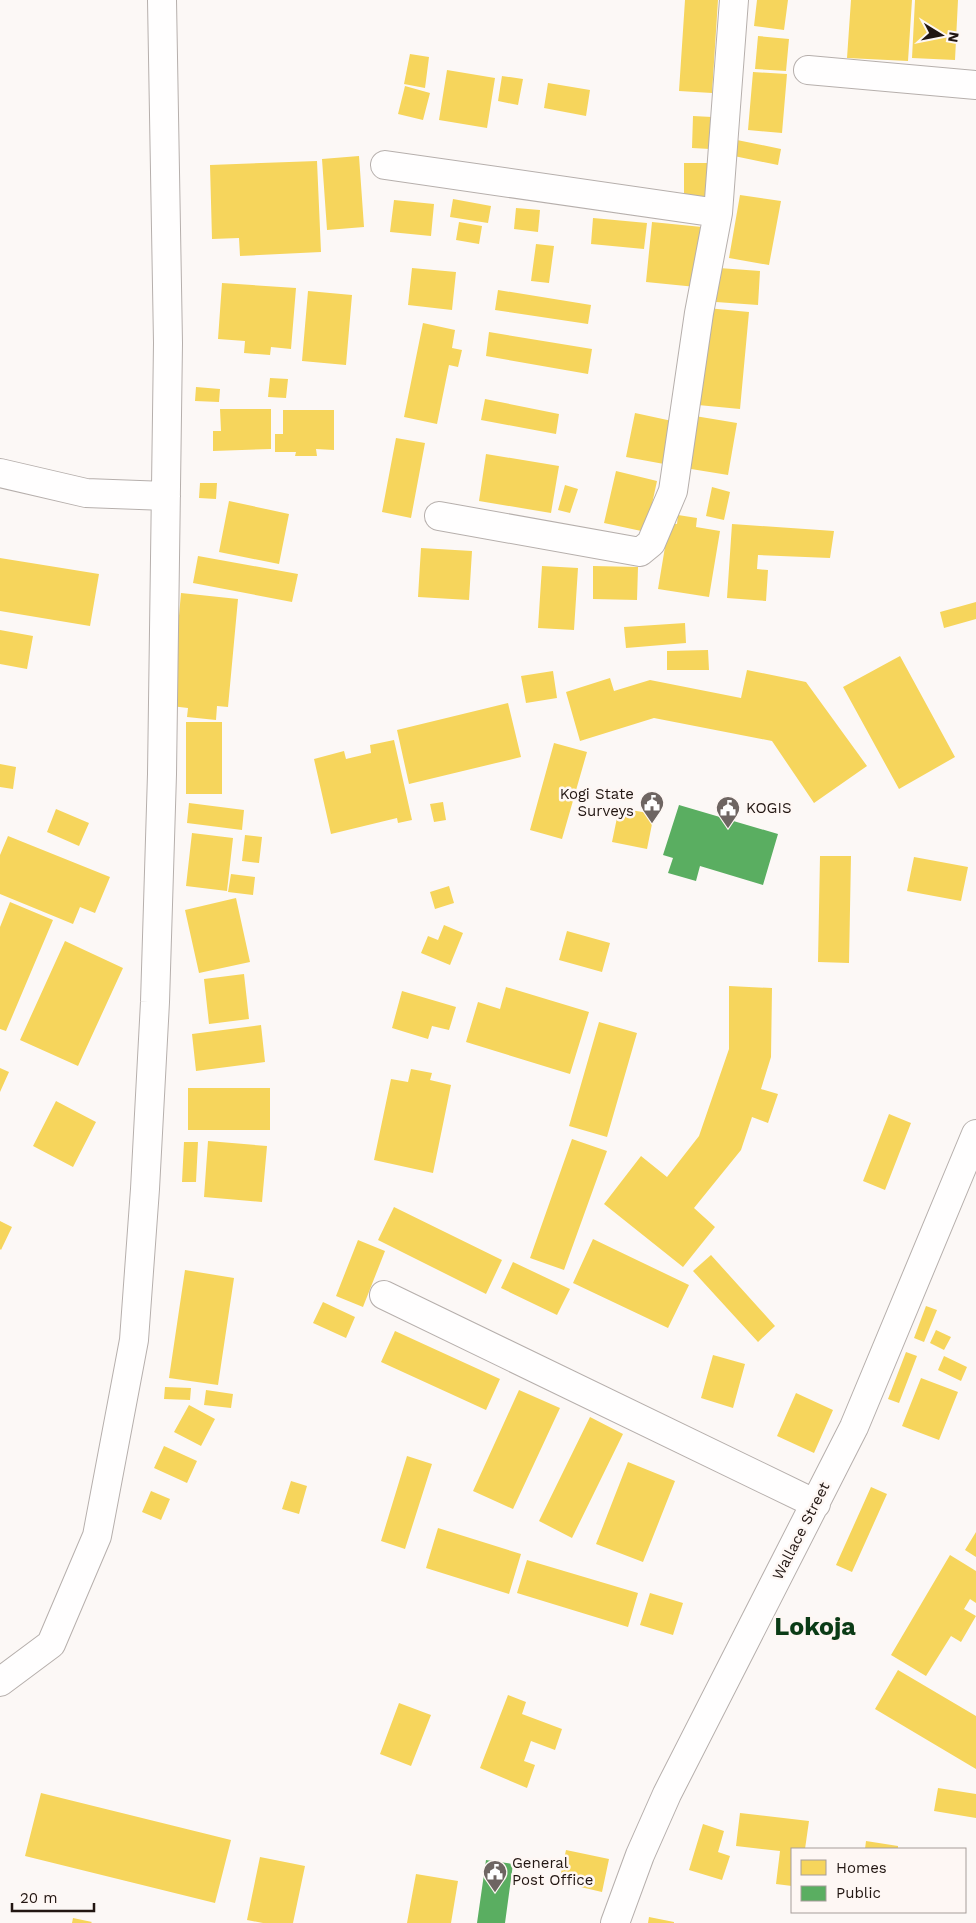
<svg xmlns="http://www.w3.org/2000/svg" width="976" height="1923" viewBox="0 0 976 1923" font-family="'Work Sans',sans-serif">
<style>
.homes{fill:#f6d55c}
.public{fill:#5aae61}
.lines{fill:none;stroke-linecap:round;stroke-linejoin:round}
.minor-casing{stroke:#b6afac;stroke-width:30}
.minor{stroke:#fffefe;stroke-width:28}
.labels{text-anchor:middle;stroke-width:5;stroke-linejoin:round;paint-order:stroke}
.poi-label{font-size:15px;fill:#221612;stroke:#fef7f4;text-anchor:start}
.street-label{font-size:15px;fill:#221612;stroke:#fef7f4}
.town-label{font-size:25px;font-weight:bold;fill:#0b3b16;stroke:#fef7f4}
</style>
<rect width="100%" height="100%" fill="#fcf8f6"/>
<path class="homes" d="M685,0H718L712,93L679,91Z
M757,0H788L784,30L754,26Z
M851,0H912L908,61L847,58Z
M915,0H958L955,60L912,58Z
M758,36L789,39L786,71L755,69Z
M410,54L429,57L425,88L404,84Z
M447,70L495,78L487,128L439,120Z
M753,72L787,74L782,133L748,130Z
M502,76L523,79L518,105L498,101Z
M548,83L590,90L586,116L544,108Z
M405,86L430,93L423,120L398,114Z
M693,116L712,117L710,149L692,148Z
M737,140L781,149L778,165L734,156Z
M359,156L364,227L327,230L322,159Z
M317,161L321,252L240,256L239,238L212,239L210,165Z
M684,163H707V196H684Z
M740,195L781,201L769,265L729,258Z
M453,199L491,206L488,223L450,217Z
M394,200L434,204L431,236L390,232Z
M516,208L540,210L538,232L514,229Z
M593,218L647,223L644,249L591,244Z
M459,222L482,226L479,244L456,240Z
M652,222L702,227L696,287L646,282Z
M536,244L554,246L549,283L531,281Z
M412,268L456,272L452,310L408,305Z
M719,268L760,271L758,305L716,302Z
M222,283L296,288L291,349L271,347L270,355L244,353L245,341L218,339Z
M498,290L591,305L588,324L495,310Z
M308,291L352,295L346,365L302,361Z
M707,308L749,312L740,409L698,405Z
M423,323L455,330L452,348L462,350L458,367L449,365L437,424L404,417Z
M489,332L592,349L588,374L486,356Z
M270,378L288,379L286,398L268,397Z
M196,387L220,389L219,402L195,401Z
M485,399L559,414L556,434L481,420Z
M220,409H271V449L213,451V431H221Z
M283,410H334V450L316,449L317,456H295L296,452H275V434H283Z
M635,413L672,421L664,464L626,457Z
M695,416L737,423L728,475L685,468Z
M396,438L425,443L411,518L382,512Z
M486,454L559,466L551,513L479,501Z
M616,471L657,481L646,532L604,523Z
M200,483H217L216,499L199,498Z
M565,485L578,489L570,513L558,510Z
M712,487L730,492L724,520L706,516Z
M229,501L289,514L279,564L219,552Z
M678,515L697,518L696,527L720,531L709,597L658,589L669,523L677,524Z
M732,524L834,531L830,558L758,555L757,569L768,570L766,601L727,598Z
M421,548L472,551L469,600L418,597Z
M198,556L298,574L292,602L193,583Z
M0,558L99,574L90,626L0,611Z
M542,566L578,568L574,630L538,628Z
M593,566L638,567L637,600L593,599Z
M181,593L238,599L228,707L217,706L216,720L187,717L188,708L171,706Z
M976,602V619L944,628L940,612Z
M685,623L686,643L626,648L624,627Z
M0,630L33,636L27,669L0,664Z
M708,650L709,670H667V651Z
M900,656L955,757L899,789L843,687Z
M747,670L806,682L867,766L814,803L772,741L654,718L580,741L566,692L610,678L614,691L650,680L741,698Z
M553,671L557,698L526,703L521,676Z
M508,703L521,757L409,784L397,730Z
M186,722H222V794H186Z
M394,740L412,820L398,823L397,818L331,834L314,759L344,751L346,759L371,753L370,745Z
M554,743L587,752L562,839L530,830Z
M0,764L16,767L13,789L0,787Z
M443,802L446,820L434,822L430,804Z
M189,803L244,810L242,830L187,823Z
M619,808L654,814L647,849L612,842Z
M56,809L89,823L79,846L47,832Z
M192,833L233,838L227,891L186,886Z
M245,835L262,837L259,863L242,861Z
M8,836L110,877L95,913L80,907L73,924L0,894V855Z
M820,856H851L849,963L818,962Z
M914,857L968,867L961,901L907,891Z
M231,874L255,877L253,895L228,892Z
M449,886L454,903L435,909L430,892Z
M236,898L250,962L199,973L185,910Z
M10,902L53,920L6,1031L0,1029V927Z
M444,925L463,933L450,965L421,953L428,936L438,940Z
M567,931L610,943L602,972L559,960Z
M65,941L123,968L78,1066L20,1040Z
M244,974L249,1019L209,1024L204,979Z
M729,986L772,988L771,1057L761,1089L778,1094L768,1123L752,1117L741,1150L694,1208L715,1227L683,1267L604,1204L641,1156L667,1177L699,1136L729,1049Z
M506,987L589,1012L570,1074L466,1042L478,1002L500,1009Z
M402,991L456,1007L449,1030L432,1026L428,1039L392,1028Z
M599,1022L637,1033L607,1137L569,1126Z
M261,1025L265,1062L196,1071L192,1034Z
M0,1068L9,1072L0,1092Z
M411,1069L432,1073L430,1080L451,1085L433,1173L374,1160L391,1079L408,1082Z
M188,1088H270V1130H188Z
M56,1101L96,1122L73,1167L33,1146Z
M889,1114L911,1123L885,1190L863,1181Z
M572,1139L607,1151L564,1270L530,1258Z
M208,1141L267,1146L262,1202L204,1197Z
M184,1142H198L196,1182H182Z
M394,1207L502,1260L486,1294L378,1240Z
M0,1221L12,1227L1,1250L0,1249Z
M593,1239L689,1285L668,1328L573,1283Z
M358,1240L385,1251L363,1307L336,1296Z
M711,1255L775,1326L758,1342L693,1271Z
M513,1262L570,1289L557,1315L501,1288Z
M185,1270L234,1278L218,1385L169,1378Z
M323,1302L355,1317L346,1338L313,1323Z
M926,1306L937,1310L924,1342L914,1338Z
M936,1330L951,1337L944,1350L930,1343Z
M395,1331L500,1379L486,1410L381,1362Z
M906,1352L917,1356L899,1403L888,1399Z
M713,1355L745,1364L733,1408L701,1398Z
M944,1356L967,1367L961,1381L938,1370Z
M921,1378L958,1392L939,1440L902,1426Z
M165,1387L191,1388L190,1400L164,1399Z
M206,1390L233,1394L231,1408L204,1405Z
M519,1390L560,1408L513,1509L473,1491Z
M796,1393L833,1410L814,1453L777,1436Z
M189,1405L215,1419L201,1446L174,1432Z
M590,1417L623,1434L572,1538L539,1521Z
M164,1446L197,1461L187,1483L154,1468Z
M407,1456L432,1464L405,1549L381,1541Z
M628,1462L675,1481L643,1562L596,1544Z
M291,1481L307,1486L299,1514L282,1509Z
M871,1487L887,1494L852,1572L836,1565Z
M151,1491L170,1499L161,1520L142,1512Z
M438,1528L521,1554L509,1594L426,1568Z
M976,1532V1557L965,1550Z
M950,1555L976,1571V1603L970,1599L964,1609L976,1616L961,1642L951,1636L926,1676L891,1655Z
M527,1560L638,1593L628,1627L517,1593Z
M650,1593L683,1603L673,1635L640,1625Z
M898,1670L976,1716V1769L875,1709Z
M508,1695L526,1702L522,1714L562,1729L555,1750L531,1741L524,1761L535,1765L527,1788L480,1768Z
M399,1703L431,1715L411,1766L380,1754Z
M938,1788L976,1794V1818L934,1811Z
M41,1793L231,1840L215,1903L25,1856Z
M740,1813L809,1821L805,1849H792V1886L776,1884L780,1851L736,1846Z
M703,1824L724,1831L718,1852L730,1856L722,1880L689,1870Z
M866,1841L898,1846V1849H865Z
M566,1850L609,1859L602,1892L559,1882Z
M260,1857L305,1866L293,1923H263L247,1920Z
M416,1874L458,1881L451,1923H407Z
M649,1917L674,1922V1923H648Z
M73,1918L92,1922L91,1923H72Z"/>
<path class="public" d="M679,805L778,834L763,885L700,866L696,881L668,873L673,858L663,855Z
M486,1860L513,1864L505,1923H477Z"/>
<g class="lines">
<g class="minor-casing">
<path id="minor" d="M808,70L976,85
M385,165L718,213
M0,473L86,493L166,496
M439,516L640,552L651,543L673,491L699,313L718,213L734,0
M384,1295L816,1504
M0,1682L51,1644L97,1536L134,1340L145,1189L155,1002L162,774L168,343L162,0
M615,1923L640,1855L667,1794L854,1427L976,1134"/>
</g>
<use href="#minor" class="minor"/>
</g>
<defs>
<g id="civic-pin" transform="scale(1.25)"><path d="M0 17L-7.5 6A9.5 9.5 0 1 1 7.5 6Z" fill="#6e6562" stroke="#fef7f4"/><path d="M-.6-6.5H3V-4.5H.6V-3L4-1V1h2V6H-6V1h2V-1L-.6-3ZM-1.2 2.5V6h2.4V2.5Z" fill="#fff"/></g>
</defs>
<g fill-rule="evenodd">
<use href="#civic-pin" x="652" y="803"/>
<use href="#civic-pin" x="728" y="808"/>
<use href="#civic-pin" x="495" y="1872"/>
</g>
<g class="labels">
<g class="poi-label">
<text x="634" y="799" text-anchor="end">Kogi State<tspan x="634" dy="17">Surveys</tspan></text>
<text x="746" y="813">KOGIS</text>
<text x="512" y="1868">General<tspan x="512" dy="17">Post Office</tspan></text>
</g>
<g class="street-label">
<text transform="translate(801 1531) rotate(-63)" y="5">Wallace Street</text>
</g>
<g class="town-label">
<text x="815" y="1635">Lokoja</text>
</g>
</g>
<rect x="791" y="1848" width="175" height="65" fill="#fef7f4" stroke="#a69d9a"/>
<rect x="801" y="1860" width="25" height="15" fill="#f6d55c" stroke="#a69d9a"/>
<text x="836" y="1873" font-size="15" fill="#221612">Homes</text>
<rect x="801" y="1886" width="25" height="15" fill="#5aae61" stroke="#a69d9a"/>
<text x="836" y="1898" font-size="15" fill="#221612">Public</text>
<g transform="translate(941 35) rotate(100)" stroke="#fef7f4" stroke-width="4" paint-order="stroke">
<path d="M0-4L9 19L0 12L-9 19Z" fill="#221612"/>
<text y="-8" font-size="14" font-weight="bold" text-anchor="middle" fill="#221612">N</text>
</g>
<path d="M12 1903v8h82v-8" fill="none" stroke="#221612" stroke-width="2.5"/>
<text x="20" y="1903" font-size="15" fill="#221612" stroke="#fef7f4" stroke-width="4" paint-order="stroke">20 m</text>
</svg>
